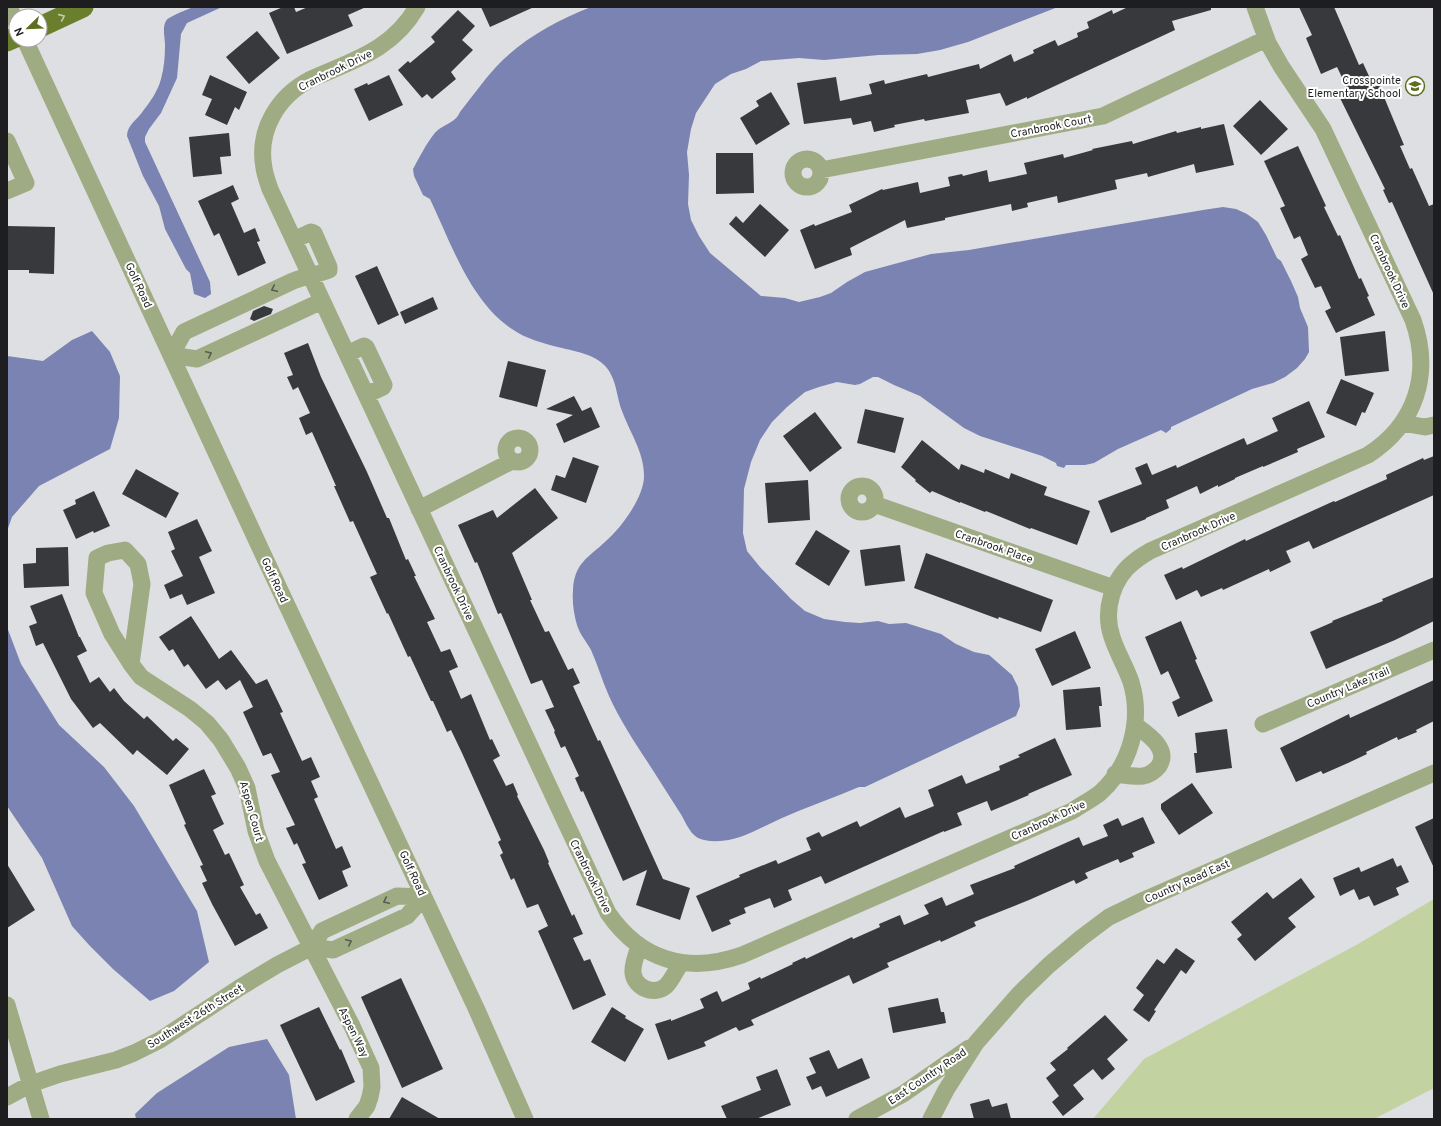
<svg xmlns="http://www.w3.org/2000/svg" width="1441" height="1126" viewBox="0 0 1441 1126" font-family="Overpass,sans-serif">
<style>
.green{fill:#c3d2a1}
.water{fill:#7a83b1}
.building{fill:#38393c}
.lines{fill:none;stroke-linecap:round;stroke-linejoin:round}
.minor{stroke:#9fac83;stroke-width:17}
.major{stroke:#6a7f2d;stroke-width:21}
.oneway{stroke:#c3ccab}
.oneway2{stroke:#585e4d}
.labels{text-anchor:middle;stroke-width:4;stroke-linejoin:round;paint-order:stroke}
.street-label{font-size:11px;fill:#1e1e20;stroke:#fff}
.poi-label{font-size:11px;fill:#1e1e20;stroke:#fff;text-anchor:end}
</style>
<rect width="100%" height="100%" fill="#dedfe2"/>
<path class="green" d="M1434,899V1088L1374,1119H1093L1144,1059L1358,944Z"/>
<path class="water" d="M193,7H222L187,23L181,34L177,78L161,113L149,129L145,137V142L210,282L211,294L205,298L194,294L190,273L186,269L165,229L159,206L143,176L127,136C127,125 137,120 143,111C150,102 158,91 161,79C164,68 165,57 165,45C165,38 162,27 166,21C169,16 187,10 193,7Z
M591,7H1058L968,42L940,50L917,54L879,55L824,60L799,58L761,61L746,69L731,74L715,84L696,113L691,129L687,152L689,175L688,204L691,220L699,236L710,253L761,296L785,298L799,302L820,297L831,293L847,282L865,272L931,254L969,250L1203,210L1223,207L1236,209L1247,214L1258,222L1266,235L1277,258L1281,261L1291,281L1298,297L1300,308L1308,327L1309,352L1305,359L1297,368L1285,377L1273,383L1252,389L1171,427V429L1166,433L1161,430L1118,449L1094,463L1085,465H1066L1064,468L1057,466L1056,463L1042,456L980,436L964,428L920,396L894,385L878,377H873L860,384L855,385L837,382L819,387L805,392L787,407L772,422L760,440L751,462L744,489L743,533L747,551L760,567L791,599L805,611L824,619L845,622L860,623L878,621L889,624L906,623L941,634L956,644L974,652L989,655L1012,675L1018,687L1020,706L1016,716L865,787H859C833,798 807,807 782,818C757,829 733,846 704,840C699,839 696,837 692,833C688,828 685,822 682,816C675,805 668,794 661,783C643,754 623,727 609,696C602,681 598,665 591,650C587,642 580,635 577,625C574,615 572,602 573,591C574,563 588,558 606,541C621,528 645,496 644,475C644,452 630,433 622,411C618,401 617,389 613,379C605,356 582,353 562,348C545,344 526,339 512,329C470,301 451,243 430,199L423,195L414,176L413,169C419,158 426,144 434,134C442,124 455,124 460,112C472,97 483,81 496,67C522,39 556,21 591,7Z
M92,331L110,352L120,376L119,418L110,449L39,486L12,517L7,531V356L43,361L72,340Z
M7,627L21,664L59,725L104,767L134,806L197,911L209,962L174,991L150,1001L113,969L90,946L72,926L42,858L7,806Z
M267,1039L289,1075L296,1119H136L135,1114L157,1093L229,1047Z"/>
<path class="building" d="M283,7H294L296,12L308,7H366L348,15L353,26L287,54L269,13Z
M481,7H534L490,27Z
M1128,7H1211V10L1172,21L1175,30L1027,99V97L1006,106L1000,93L966,100L969,113L925,121L924,119L894,125L895,127L874,132L871,121L853,125L851,118L804,124L797,83L836,77L840,101L872,94L869,84L884,80L885,84L927,74L928,77L979,64L980,69L1011,54L1014,62L1034,53L1033,50L1055,40L1058,46L1078,37L1077,33L1089,28L1087,22L1112,10L1113,14Z
M1299,7H1334L1359,65L1363,63L1374,87L1379,85L1404,145L1400,146L1410,169L1412,168L1429,206L1434,204V295L1392,202L1389,203L1383,190L1385,189L1340,98L1350,94L1337,67L1321,74L1306,38L1312,35Z
M458,10L475,26L462,40L473,50L451,72L456,79L432,99L427,94L422,98L398,70L408,61L410,63L435,42L431,37Z
M257,31L280,58L249,84L226,57Z
M210,75L247,92L239,110L235,107L227,125L205,115L212,99L202,95Z
M389,75L403,105L369,121L354,89L367,83L368,85Z
M771,92L790,124L756,145L740,118L759,106L756,101Z
M1260,100L1288,129L1261,155L1233,126Z
M1224,124L1234,165L1196,173L1194,164L1148,177L1147,173L1115,180L1117,189L1058,203L1057,196L1027,203L1028,207L1012,211L1011,204L945,218V220L907,228L905,220L850,248L852,255L815,269L800,230L814,224L815,226L852,212L849,205L882,189L883,190L918,182L920,193L950,186L948,177L962,174L963,176L987,170L989,182L1027,174L1024,163L1063,154L1064,158L1093,150L1092,149L1132,141L1133,144L1176,131L1177,133L1201,127V129Z
M229,133L231,156L220,157L222,174L193,177L189,137Z
M1298,146L1326,206L1324,207L1338,236L1340,235L1359,279L1361,278L1369,296L1367,297L1375,315L1336,333L1325,311L1331,308L1321,286L1315,288L1301,259L1308,255L1300,236L1294,239L1280,208L1285,206L1264,161Z
M716,153H753L754,193L716,194Z
M233,185L239,199L231,203L244,233L255,228L260,241L257,242L266,263L238,276L219,233L214,236L198,201Z
M760,204L789,230L765,257L729,224L736,216L743,223Z
M7,226L55,227L54,274L29,273V270H7Z
M377,266L399,315L378,325L355,276Z
M433,297L438,309L405,324L400,312Z
M264,306L273,309L271,314L254,321L250,319L253,311Z
M1385,331L1389,371L1345,376L1340,337Z
M308,343L321,377L367,472L387,518H389L406,560L408,559L416,576H414L435,619L427,622L441,652L450,649L458,667L449,671L461,699L471,694L490,740L492,739L500,756L493,760L506,786L513,783L518,795L517,796L544,850L549,862L548,863L572,916L574,914L583,934L573,938L584,961L590,959L606,995L573,1010L538,931L548,926L538,904L527,908L514,878L511,880L500,855L503,853L498,842L501,840L462,753L451,730L447,732L433,701H431L410,656L408,657L388,613L387,614L370,577L377,574L353,521L350,522L334,486H336L312,432L306,435L299,418L310,413L298,387L293,390L287,377L293,375L284,353Z
M508,361L546,370L537,407L499,397Z
M1341,379L1374,393L1365,413L1362,412L1356,426L1326,413Z
M574,396L582,411L591,407L600,427L564,443L556,424L573,415L546,409Z
M1309,401L1325,437L1297,449L1298,452L1263,467V466L1235,478V479L1218,487V485L1200,494L1197,486L1166,500L1169,508L1146,518V519L1111,533L1098,501L1142,484L1135,468L1147,463L1152,475L1176,465L1177,468L1244,438L1247,445L1278,431L1272,418Z
M865,409L904,418L895,453L857,443Z
M815,412L842,448L810,472L783,436Z
M922,440L959,470L961,464L984,473L985,469L1009,479L1011,473L1047,487L1044,495L1090,511L1077,545L1031,528L1030,529L986,511L985,512L960,502V503L932,491L930,493L915,481L916,480L901,467Z
M1434,456V495L1313,549L1309,541L1286,551L1291,562L1270,572L1269,569L1223,590L1222,588L1201,597L1197,590L1176,600L1164,575L1182,567L1183,569L1245,539L1246,541L1334,501L1335,502L1387,479L1386,475L1423,458L1424,460Z
M573,457L599,466L586,503L551,490L556,475L565,478Z
M136,469L179,493L166,518L122,494Z
M808,480L810,520L768,523L765,483Z
M535,488L558,518L512,553L532,600H530L545,632L549,631L568,670L573,668L580,683L573,686L598,741L600,740L663,879L690,888L680,920L636,905L647,870L623,881L583,791L581,792L575,778L579,776L565,746L561,748L554,732L555,731L545,710L554,707L542,680L531,684L501,613L498,614L477,562L475,563L458,525L493,510L497,518Z
M94,491L110,526L94,533L93,531L76,539L63,510L76,504L75,500Z
M197,519L212,551L199,557L215,593L187,605L182,594L170,599L164,585L183,576L171,551L175,549L168,532Z
M816,530L850,551L829,586L795,564Z
M900,545L905,581L865,586L860,550Z
M68,547L69,586L24,588L23,564L36,563V548Z
M926,553L1053,600L1041,632L999,617L998,619L914,588Z
M1434,577V621L1395,640L1326,669L1310,632L1333,622L1332,621L1383,601L1382,599Z
M62,594L79,637H80L87,651L77,656L90,683L99,677L110,692L114,688L124,701L144,719L147,716L173,741L176,738L189,749L167,775L137,750L133,755L100,723L93,728L71,699L43,643L36,646L29,626L37,623L30,606Z
M191,616L219,659L231,650L256,684L267,679L283,712L280,713L302,761L311,757L320,777L311,781L318,797L314,799L336,849L342,846L351,867L342,871L348,886L319,900L302,864L306,863L297,843L294,845L286,828L295,825L271,775L280,772L271,753L263,756L243,712L253,707L240,680L226,690L218,680L206,689L188,664L184,667L173,649L169,651L159,637Z
M1181,621L1197,659L1195,660L1213,701L1178,717L1172,702L1180,698L1168,671L1161,675L1145,637Z
M1075,631L1091,668L1052,686L1035,649Z
M1434,680V721L1416,730L1417,732L1398,740L1397,737L1366,752L1367,754L1348,763L1323,774L1321,771L1296,782L1280,748L1349,714L1350,718Z
M1100,687L1102,706H1099L1101,727L1066,730L1063,690Z
M1227,729L1232,768L1196,773L1194,753H1197L1195,733Z
M1055,738L1072,775L1028,794L1029,795L991,811L987,801L957,813L962,825L944,832V831L825,884L821,876L788,890L792,900L774,908L770,898L744,908L746,913L729,920L731,924L712,932L696,896L740,877L739,875L776,860L778,864L811,850L806,838L819,832L822,837L857,821L860,827L900,807L905,818L934,806L928,790L962,775L966,784L1000,770L999,766L1020,757L1018,755Z
M204,769L216,794L211,796L224,824L213,830L225,855L229,853L244,885L240,887L256,915L260,913L268,928L235,946L212,904L202,883L207,881L200,866L203,865L184,825L186,824L169,785Z
M1192,783L1213,813L1179,835L1161,809V804Z
M1143,817L1155,843L1132,853L1134,857L1120,863L1118,859L1085,873L1088,878L1076,884L1074,880L1029,900L974,922L976,926L941,942L940,940L887,963L889,967L853,984L849,975L751,1020L754,1025L739,1031L736,1027L704,1042L706,1046L668,1060L655,1024L671,1019V1021L704,1008L700,999L717,991L722,1002L750,989L748,983L760,977L761,979L793,964L792,963L805,957L806,959L852,937L853,939L880,927L879,924L900,915L904,925L929,914L924,905L942,897L946,906L974,894L970,885L1015,868L1014,866L1079,837L1083,846L1108,836L1103,825L1118,818L1122,826Z
M1434,818V868L1415,827Z
M1393,858L1397,867L1401,865L1409,882L1396,888L1399,895L1374,906L1369,896L1359,900L1354,889L1340,896L1333,878L1359,867L1361,872Z
M7,864L35,910L7,928Z
M1301,878L1315,897L1288,918L1296,927L1255,961L1237,939L1242,935L1231,922L1267,892L1273,899Z
M1176,948L1195,961L1186,974L1181,970L1154,1010L1156,1011L1149,1022L1133,1010L1144,995L1136,988L1157,959L1164,964Z
M401,978L443,1069L402,1088L361,997Z
M938,998L941,1012H944L946,1023L893,1033L888,1008Z
M319,1007L340,1050L341,1049L355,1082L316,1101L280,1025Z
M612,1007L626,1016L625,1018L644,1029L625,1062L591,1042Z
M1105,1015L1128,1040L1107,1059L1115,1069L1102,1080L1093,1069L1073,1085L1084,1099L1063,1116L1052,1102L1059,1096L1046,1078L1056,1070L1050,1063L1068,1049L1067,1048Z
M829,1050L838,1069L862,1058L870,1078L826,1097L821,1086L812,1090L806,1077L816,1073L809,1058Z
M777,1069L791,1105L756,1119H727L721,1106L761,1090L756,1077Z
M402,1097L440,1119H389Z
M989,1099L992,1107L1007,1103L1011,1119H974L970,1104Z"/>
<g class="lines">
<path class="minor" d="M9,7L16,22
M417,7C392,50 354,60 311,79C278,96 257,130 264,168C265,175 268,183 270,189L608,913C641,961 688,974 742,955L1072,811C1081,805 1091,800 1100,793C1130,766 1143,721 1131,682C1126,667 1117,653 1112,637C1103,611 1112,578 1135,561C1140,557 1145,554 1150,551L1368,455C1416,424 1432,374 1413,320L1323,129L1281,66L1268,43L1255,7
M25,40L262,552L476,1008L525,1119
M7,141L26,183L7,191
M793 173a14 14 0 1 1 28 0a14 14 0 1 1-28 0Z
M821,170L1103,116L1266,39
M347,354L364,346L366,347L384,385L383,387L366,395
M171,355L184,332L293,281C305,276 317,275 329,270V267L314,233L311,232L294,240
M171,355L197,359L322,301
M1402,423L1425,427L1434,425
M506 450a12 12 0 1 1 24 0a12 12 0 1 1-24 0Z
M849 499a13 13 0 1 1 26 0a13 13 0 1 1-26 0Z
M874,504L1114,588
M419,509L512,461
M125,550L138,564L142,584L131,664L112,634L94,593L97,558L108,553Z
M131,664L141,677L190,709L207,723L221,740L238,768L247,788L256,831L267,861L352,1026L371,1068L372,1087L370,1097L367,1106L357,1119
M1263,724L1434,650
M1115,774C1124,775 1135,777 1143,776C1150,775 1155,771 1159,766C1170,748 1147,734 1135,725
M639,946C637,954 632,964 633,973C635,988 654,996 666,986C672,980 676,970 681,963
M312,947L333,950L407,916L424,897
M7,1005L41,1119
M7,1097L31,1084L60,1074L116,1060L134,1053L160,1040L239,988L277,965L312,947L322,931L397,896L424,897
M857,1119L903,1094L969,1048
M931,1119L946,1090L976,1043L1019,994L1049,965L1081,938L1109,917L1144,900L1434,773"/>
<path class="major" d="M40,27L83,7
M7,41L16,37"/>
</g>
<defs><path id="oneway-chevron" d="M-2-3.5L2.5 0L-2 3.5" fill="none" stroke-width="1.6" stroke-linecap="round" stroke-linejoin="round"/></defs>
<use class="oneway" href="#oneway-chevron" transform="translate(62 17) rotate(-24)"/>
<g class="oneway2">
<use href="#oneway-chevron" transform="translate(274 289) rotate(155)"/>
<use href="#oneway-chevron" transform="translate(209 354) rotate(-25)"/>
<use href="#oneway-chevron" transform="translate(386 901) rotate(155)"/>
<use href="#oneway-chevron" transform="translate(349 942) rotate(-25)"/>
</g>
<defs>
<g id="school-ring" transform="scale(1)"><circle r="9.5" fill="#fff" stroke="#5c6f1e" stroke-width="1.5"/><path d="M0-5L7-2L0 1L-7-2ZM-4 1L0 2.5L4 1V4Q0 6-4 4Z" fill="#5c6f1e"/></g>
</defs>
<g fill-rule="evenodd">
<use href="#school-ring" x="1415" y="86"/>
</g>
<g class="labels">
<g class="street-label">
<text transform="translate(335 70) rotate(-26)" y="4">Cranbrook Drive</text>
<text transform="translate(1051 126) rotate(-11)" y="4">Cranbrook Court</text>
<text transform="translate(1390 271) rotate(65)" y="4">Cranbrook Drive</text>
<text transform="translate(139 285) rotate(65)" y="4">Golf Road</text>
<text transform="translate(1198 531) rotate(-24)" y="4">Cranbrook Drive</text>
<text transform="translate(994 546) rotate(19)" y="4">Cranbrook Place</text>
<text transform="translate(275 580) rotate(65)" y="4">Golf Road</text>
<text transform="translate(454 583) rotate(65)" y="4">Cranbrook Drive</text>
<text transform="translate(1348 687) rotate(-23)" y="4">Country Lake Trail</text>
<text transform="translate(252 811) rotate(74)" y="4">Aspen Court</text>
<text transform="translate(1048 820) rotate(-25)" y="4">Cranbrook Drive</text>
<text transform="translate(413 873) rotate(65)" y="4">Golf Road</text>
<text transform="translate(591 876) rotate(64)" y="4">Cranbrook Drive</text>
<text transform="translate(1187 881) rotate(-24)" y="4">Country Road East</text>
<text transform="translate(195 1016) rotate(-32)" y="4">Southwest 26th Street</text>
<text transform="translate(354 1032) rotate(64)" y="4">Aspen Way</text>
<text transform="translate(927 1076) rotate(-34)" y="4">East Country Road</text>
</g>
<g class="poi-label">
<text x="1401" y="84">Crosspointe<tspan x="1401" dy="13">Elementary School</tspan></text>
</g>
</g>
<rect width="1441" height="1126" fill="none" stroke="#1e1e20" stroke-width="16"/>
<g transform="translate(28 28) rotate(247)"><circle r="19" fill="#ffffff" stroke="#a5a5a6"/>
<path d="M0-3L7 15L0 10L-7 15Z" fill="#5c6f1e"/>
<text y="-6" font-size="11" font-weight="bold" text-anchor="middle" fill="#1e1e20">N</text>
</g>
</svg>
